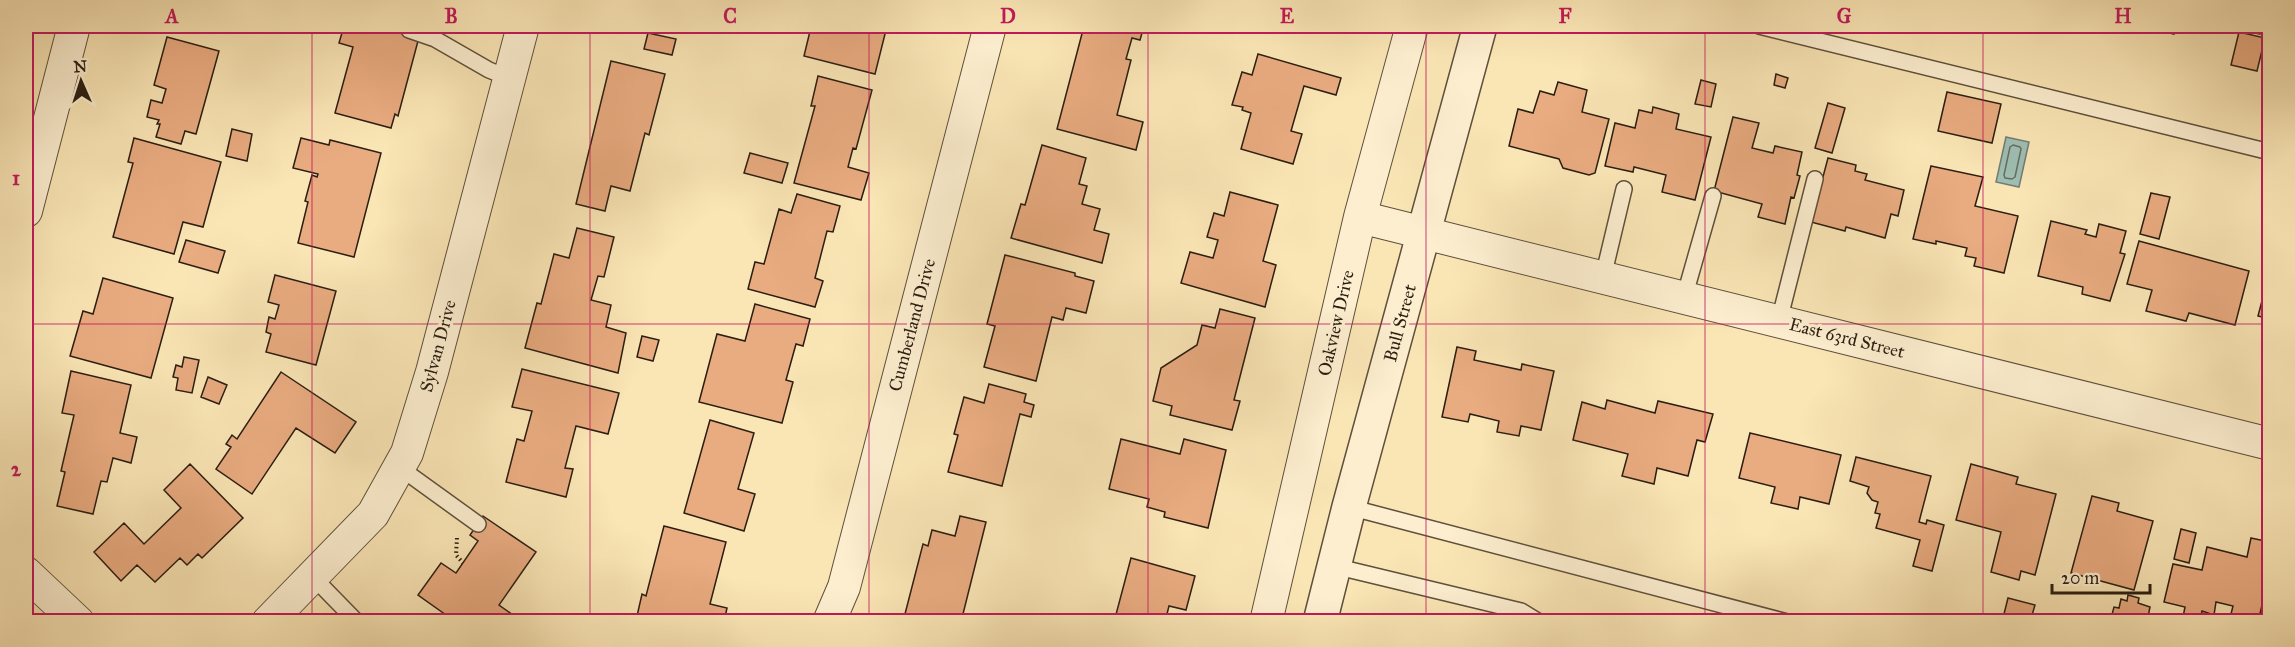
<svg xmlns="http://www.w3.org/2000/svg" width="2295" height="647" viewBox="0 0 2295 647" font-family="'IM FELL Great Primer',serif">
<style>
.water{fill:#9fbeb3;stroke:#707e73;stroke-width:1.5}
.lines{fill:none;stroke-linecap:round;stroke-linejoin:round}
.shore{stroke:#646e62;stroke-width:1.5}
.building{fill:#e9ab80;stroke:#2a1e12;stroke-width:1.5}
.service-casing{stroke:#5e503b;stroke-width:18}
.minor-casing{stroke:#5e503b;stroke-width:34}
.tertiary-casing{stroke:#5e503b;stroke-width:36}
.path{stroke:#2a1e12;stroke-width:4;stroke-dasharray:1.5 3;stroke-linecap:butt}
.service{stroke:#fceecf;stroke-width:15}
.minor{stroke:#fceecf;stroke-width:32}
.tertiary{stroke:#fceecf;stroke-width:33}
.grid{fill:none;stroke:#c2185b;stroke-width:1.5;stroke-opacity:0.55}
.labels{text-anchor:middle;stroke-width:6;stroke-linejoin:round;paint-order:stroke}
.street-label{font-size:18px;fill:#2a1e12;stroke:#fceecf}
.neatline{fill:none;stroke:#c2185b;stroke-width:2}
.grid-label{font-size:20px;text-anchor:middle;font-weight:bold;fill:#c2185b}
</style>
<rect width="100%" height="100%" fill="#fae5b5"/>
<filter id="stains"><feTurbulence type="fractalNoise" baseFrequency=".00333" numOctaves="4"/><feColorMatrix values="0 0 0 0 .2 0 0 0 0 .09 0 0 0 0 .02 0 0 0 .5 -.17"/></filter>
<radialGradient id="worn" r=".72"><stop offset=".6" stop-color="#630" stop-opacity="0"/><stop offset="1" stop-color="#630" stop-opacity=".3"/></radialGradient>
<path class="water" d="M2006,137L2029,142L2019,187L1996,182Z"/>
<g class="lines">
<path class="shore" d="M2013,145L2020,147L2021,149L2015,177L2012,179L2005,178L2004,175L2010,147Z"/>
</g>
<path class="building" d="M344,26H411L408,38L418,41L398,116L395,114L391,128L335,113L353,47L339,43Z
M831,26H887L875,74L804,56L811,27L829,32Z
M1084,26H1144L1140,40L1132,38L1126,59L1131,60L1117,115L1143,122L1136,150L1057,129Z
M1294,26H1332L1329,33Z
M2140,26H2176L2174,34Z
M2237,26H2262L2260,34L2237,29Z
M2239,32L2265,38L2257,71L2231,65Z
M648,33L676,39L672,55L644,49Z
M167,37L219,51L196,134L185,131L181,144L156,137L160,124H157L159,120L147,117L151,100L162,103L166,89L154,85Z
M1258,54L1341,78L1336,95L1304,86L1291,131L1302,134L1293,164L1241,149L1251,113L1242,110L1243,107L1232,105L1242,72L1252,75Z
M611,61L665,74L649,135L645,133L630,191L611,186L605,211L576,204Z
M1776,74L1788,78L1785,88L1774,85Z
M818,76L872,90L856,149L853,148L848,167L869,173L861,200L794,183L815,106H811Z
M1701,80L1716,84L1711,107L1695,104Z
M1558,82L1587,90L1582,112L1609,119L1595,173L1589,175L1563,168L1559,159L1509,146L1518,109L1533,113L1540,91L1554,95Z
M1947,92L2001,104L1992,143L1938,131Z
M1828,103L1845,108L1832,153L1815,148Z
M1653,107L1679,114L1676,129L1711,137L1695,200L1662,192L1666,175L1634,167L1633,172L1605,166L1615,123L1635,128L1639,110L1652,113Z
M1733,117L1759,123L1752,148L1773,153L1775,146L1802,152L1797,175L1800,176L1794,198L1791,197L1785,224L1758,217L1762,204L1714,191Z
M232,129L252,134L247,161L226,156Z
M134,138L221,162L203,227L183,222L174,254L113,237L133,163L128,162Z
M301,138L329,145L330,140L381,153L354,257L298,243L308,202L305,201L312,175L317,177L318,174L293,168Z
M1042,145L1086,158L1079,184L1087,186L1082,204L1100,209L1094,230L1109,234L1102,263L1011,238L1021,204L1025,205Z
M750,153L788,163L782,183L744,173Z
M1828,158L1856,165L1855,171L1867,174L1865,180L1904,190L1898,216L1891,214L1885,238L1846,227L1845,231L1811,222Z
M1931,166L1983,177L1975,206L2018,216L2004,273L1974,266L1976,258L1965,256L1967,248L1936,241V244L1913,239Z
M1230,192L1278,205L1263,261L1276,265L1265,307L1181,283L1190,252L1213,258L1218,240L1207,237L1214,213L1224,216Z
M2151,193L2170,197L2159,239L2140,234Z
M797,194L840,206L833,232L827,231L815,278L823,281L815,307L748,289L755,262L764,264L779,209L791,213Z
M2051,221L2087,230L2085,234L2096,237L2099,224L2126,231L2120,253L2125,254L2110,301L2082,294L2083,287L2038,276Z
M577,228L614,237L604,277L598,276L591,300L611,305L606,327L626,333L618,373L525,348L537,303L541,304L554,254L569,258Z
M186,240L225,251L218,273L179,262Z
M2139,241L2249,271L2235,325L2189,313L2186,321L2146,311L2152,290L2127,284Z
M1005,255L1075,273V276L1094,281L1086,313L1066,308L1063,320L1052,317L1036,381L984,367L995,326L987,324Z
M275,275L336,291L316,365L266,352L271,334L266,332L269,317L275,319L279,305L268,302Z
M103,278L173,298L151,378L70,356L83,311L93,314Z
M2268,278H2270V319L2258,316Z
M755,304L810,319L803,346L796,344L786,380L793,382L782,423L699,402L717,334L745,341Z
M1220,309L1255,318L1234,400L1240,401L1232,430L1170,415L1172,406L1153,401L1161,368L1197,345L1202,325L1215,328Z
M642,336L659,340L653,361L637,357Z
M1457,347L1476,351L1474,360L1521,370L1522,364L1554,371L1541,430L1521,426L1519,436L1497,432L1499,421L1470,414L1468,422L1442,417Z
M184,357L199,360L192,393L176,390L178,378L173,377L176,365L182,367Z
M522,369L619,393L608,434L576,426L565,468L573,469L566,497L506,482L517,439L524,441L532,411L512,407Z
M71,371L131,385L120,433L137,437L131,463L113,458L107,482L101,481L93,514L57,506L65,472L61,471L74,415L62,413Z
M281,372L356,422L335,453L296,428L252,494L216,469L231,447L226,444L232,435L237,439Z
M208,377L227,385L219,404L201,397Z
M989,384L1026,394L1024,402L1034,405L1031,417L1020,414L1002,486L948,472L958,435L954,434L964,397L984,403Z
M1607,400L1655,413L1658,401L1713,414L1705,442L1697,440L1688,476L1657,468L1654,484L1622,476L1628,454L1573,440L1582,402L1605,409Z
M710,420L754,433L738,489L755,494L744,531L684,513Z
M1750,433L1841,455L1829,504L1800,497L1798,509L1771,503L1775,487L1739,478Z
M1121,439L1180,454L1184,439L1226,450L1208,528L1164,517L1165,512L1147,507L1149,499L1109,489Z
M1856,457L1931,476L1919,522L1926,524L1927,520L1944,525L1932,571L1913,566L1920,540L1876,528L1880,514L1875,513L1878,502L1872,500L1867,493L1869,487L1850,481Z
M190,464L243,518L202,558L198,554L187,565L180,558L155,582L137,565L121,581L94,552L124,523L144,544L181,508L164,490Z
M1971,464L2018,477L2016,484L2056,494L2035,575L2021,571L2019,580L1991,572L2001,532L1956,520Z
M2092,496L2119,503L2117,511L2153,521L2134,590L2071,573Z
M483,516L536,552L499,605L513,615L509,622H456L418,595L441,563L456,573L478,541L470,535Z
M960,516L986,522L961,622H936L905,614L923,544L928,546L932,530L955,536Z
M664,526L726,542L710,604L727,608L724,622H659L637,616L642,594L646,596Z
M2181,529L2196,533L2189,563L2174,559Z
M2251,538L2270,542V603L2263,601L2258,622H2229L2233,606L2216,602L2214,615L2202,611L2200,622H2182L2185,607L2164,602L2173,564L2202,570L2207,547L2247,557Z
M1131,558L1195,576L1186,610L1169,606L1165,622H1114Z
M2128,595L2139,598L2138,603L2150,607L2147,622H2110L2114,607L2119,608L2121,599L2127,601Z
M2008,598L2035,605L2030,622H2002Z"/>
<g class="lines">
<g class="service-casing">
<path id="service" d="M1759,26L2270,152
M409,30L435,39L489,70L509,78
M1603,277L1624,189
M1684,298L1713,196
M1779,321L1815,179
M399,467L478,524
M1349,507L1787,622
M1334,566L1521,611L1539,622
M312,576L357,622"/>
</g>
<g class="minor-casing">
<path id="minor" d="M26,211L74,26
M1360,217L2270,444
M26,573L78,622
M268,622L373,514L407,453L432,372L523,26
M829,622L844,587L990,26
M1266,622L1360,217L1412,26"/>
</g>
<g class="tertiary-casing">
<path id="tertiary" d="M1320,622L1349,507L1480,26"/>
</g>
<path class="path" d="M457,538L456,555L463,563"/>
<use href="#service" class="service"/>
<use href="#minor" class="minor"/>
<use href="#tertiary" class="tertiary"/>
</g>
<path class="grid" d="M312,26V622M590,26V622M869,26V622M1148,26V622M1426,26V622M1705,26V622M1983,26V622M26,324H2270"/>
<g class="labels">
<g class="street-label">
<text transform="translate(1336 323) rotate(-77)" y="6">Oakview Drive</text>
<text transform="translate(1400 323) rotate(-75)" y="6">Bull Street</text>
<text transform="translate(912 325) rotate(-75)" y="6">Cumberland Drive</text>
<text transform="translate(1847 338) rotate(14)" y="6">East 63rd Street</text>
<text transform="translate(438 346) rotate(-75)" y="6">Sylvan Drive</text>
</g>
</g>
<rect width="2295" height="647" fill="none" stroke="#fae5b5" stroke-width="66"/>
<g transform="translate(81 81) rotate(357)" stroke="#fceecf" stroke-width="4.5" paint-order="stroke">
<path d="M0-4.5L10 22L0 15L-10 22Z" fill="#2a1e12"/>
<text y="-9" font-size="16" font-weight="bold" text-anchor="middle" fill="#2a1e12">N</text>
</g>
<path d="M2052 584v9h98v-9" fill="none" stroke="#2a1e12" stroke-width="3"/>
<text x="2061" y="584" font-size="18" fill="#2a1e12" stroke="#fceecf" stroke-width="4.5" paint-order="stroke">20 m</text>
<rect x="33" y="33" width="2229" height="581" class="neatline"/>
<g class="grid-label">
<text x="172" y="23">A</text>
<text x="451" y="23">B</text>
<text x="730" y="23">C</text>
<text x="1008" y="23">D</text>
<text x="1287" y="23">E</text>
<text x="1565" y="23">F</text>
<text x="1844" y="23">G</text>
<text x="2123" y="23">H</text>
<text x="16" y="185">1</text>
<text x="16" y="476">2</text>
</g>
<rect width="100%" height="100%" filter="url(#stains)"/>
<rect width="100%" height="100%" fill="url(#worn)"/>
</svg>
